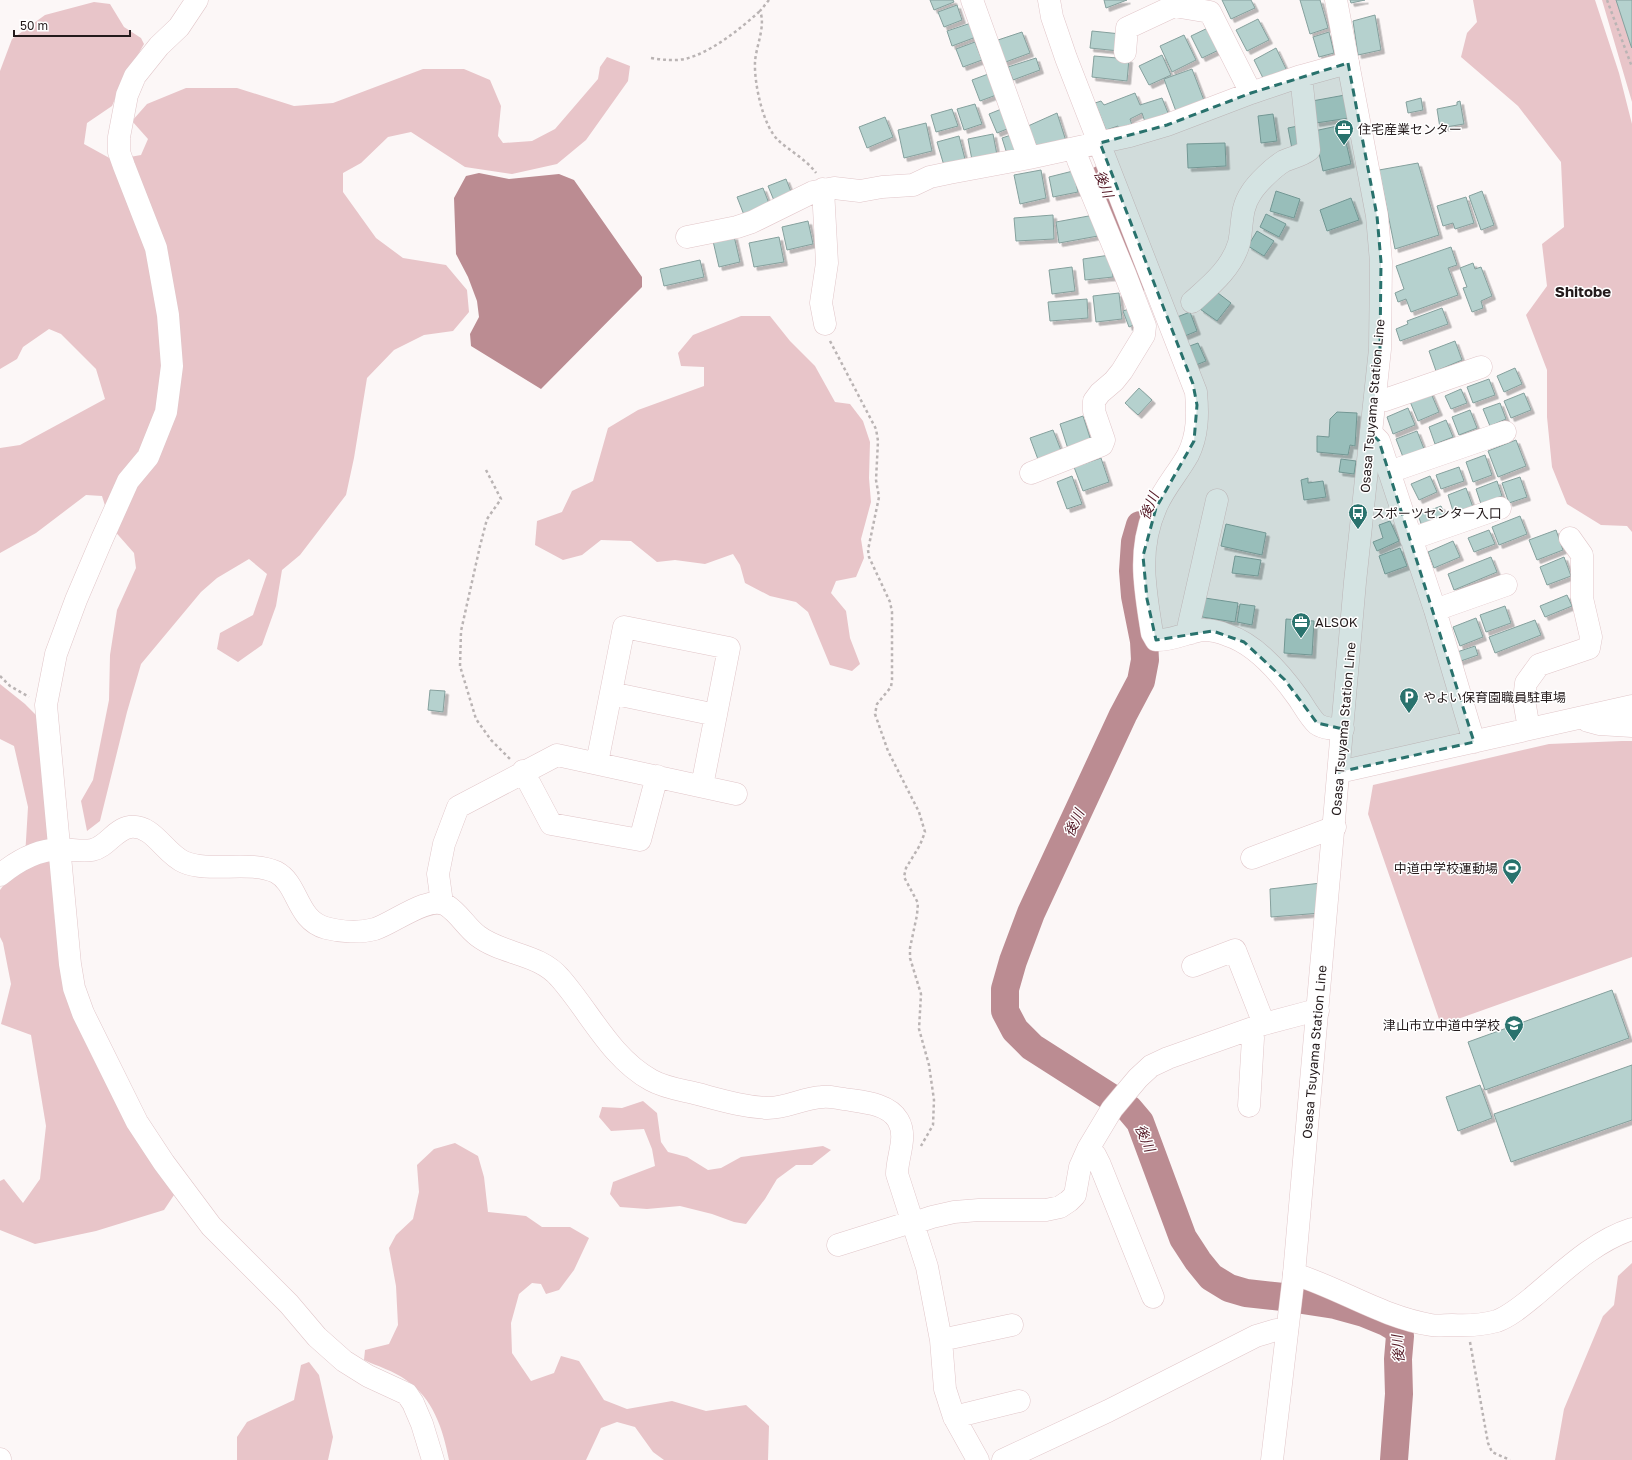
<svg xmlns="http://www.w3.org/2000/svg" width="1632" height="1460" viewBox="0 0 1632 1460" font-family="'Golos Text','Noto Sans JP',sans-serif">
<style>
.green{fill:#e8c5c9}
.water{fill:#bb8c92}
.lines{fill:none;stroke-linecap:round;stroke-linejoin:round}
.river{stroke:#bb8c92;stroke-width:28}
.building{fill:#b5d1ce;stroke:#85a09d;filter:url(#shadow)}
.minor-casing{stroke:#e1c6c9;stroke-width:23}
.major-casing{stroke:#e1c6c9;stroke-width:23}
.path{stroke:#bab4b4;stroke-width:2.5;stroke-dasharray:3 3;stroke-linecap:butt}
.minor{stroke:#fff;stroke-width:22}
.major{stroke:#fff;stroke-width:22}
.marked{fill:#29726d;fill-opacity:0.2;stroke:#29726d;stroke-width:3;stroke-dasharray:8 5;stroke-linejoin:round}
.labels{text-anchor:middle;stroke-width:3;stroke-linejoin:round;paint-order:stroke}
.poi-label{font-size:13px;fill:#241b1c;stroke:#fff;text-anchor:start}
.street-label{font-size:13px;fill:#241b1c;stroke:#fff}
.water-label{font-size:14px;font-style:italic;fill:#541926;stroke:#fff}
.quarter-label{font-size:15px;font-weight:bold;fill:#241b1c;stroke:#fff}
</style>
<defs>
<filter id="shadow"><feDropShadow dx="3.5" dy="3.5" stdDeviation="0" flood-color="#0004"/></filter>
</defs>
<rect width="100%" height="100%" fill="#fcf7f7"/>
<path class="green" d="M1473,0H1595L1619,73L1632,124V532L1627,526L1601,525L1567,504L1552,467L1547,417V370L1526,315L1547,286L1542,244L1564,227L1561,162L1518,106L1461,57L1467,33L1477,22Z
M1602,0H1632V102Z
M94,2L110,4L124,27L141,38L144,44L121,85L112,106L87,123L84,144L113,160L141,155L148,139L132,121L147,104L186,88H237L294,106L333,103L423,69H464L490,80L501,106L498,136L503,143L532,141L555,129L598,79L600,67L607,57L630,66L628,81L586,140L557,164L512,174L465,167L411,132L388,137L361,163L343,173V192L376,238L403,258L446,265L467,290L469,312L453,331L424,335L394,350L367,378L354,458L346,495L300,555L282,570L276,606L262,645L238,662L217,649L220,633L253,615L267,574L249,559L217,578L201,592L141,664L127,712L100,821L87,831L81,801L93,780L109,700L110,655L117,610L136,568L134,553L112,528L102,496L86,495L36,533L0,553V448L20,445L105,399L96,369L61,334L49,329L23,347L17,359L0,369V71L12,39L45,15Z
M741,316H770L790,341L815,366L835,402L850,404L863,421L870,442L869,478L871,502L861,539L864,558L856,577L836,581L831,593L846,611L850,638L860,664L852,671L830,665L808,612L796,602L770,596L745,583L740,565L733,554L705,564L675,560L657,562L631,541L601,540L582,555L563,560L535,545L537,521L562,512L572,491L593,481L608,428L638,410L704,386V367L681,366L678,353L693,335Z
M0,684L25,704L36,715L49,808L54,915L65,971L176,1192L164,1210L96,1231L35,1244L0,1230V1181L4,1179L23,1203L40,1179L46,1126L31,1035L1,1024L11,984L3,943L0,937V890L25,857L28,807L14,746L0,739Z
M1622,741H1632V957L1441,1025L1368,814L1373,785L1549,744Z
M643,1101L657,1113L661,1142L668,1152L687,1157L708,1170L721,1168L741,1157L823,1146L831,1150L812,1165H796L777,1179L765,1199L746,1224L734,1222L712,1214L680,1206L647,1209L620,1207L610,1194L613,1182L655,1166L652,1149L644,1129L611,1131L599,1117L602,1107L622,1108Z
M455,1143L478,1156L484,1177L488,1212L526,1216L542,1227H570L589,1238L574,1270L559,1290L546,1294L541,1284L532,1283L519,1294L511,1323L512,1353L531,1381L554,1373L561,1356L579,1361L604,1400L627,1409L672,1401L706,1411L746,1405L769,1426L768,1460H664L653,1452L635,1427L617,1422L601,1428L586,1460H449C443,1429 433,1398 406,1380C394,1371 377,1366 364,1360L365,1350L389,1344L398,1325L396,1286L389,1248L396,1235L413,1219L419,1192L417,1165L434,1149Z
M1632,1263V1460H1555L1564,1409L1603,1316L1614,1305L1618,1276Z
M309,1362L319,1375L333,1437L328,1460H237V1437L247,1422L294,1400L301,1365Z"/>
<path class="water" d="M479,173L509,179L559,174L574,180L642,277V287L541,389L471,346L470,334L479,317L477,301L468,277L456,254L454,198L466,176Z"/>
<g class="lines">
<path class="river" d="M1102,179L1140,277
M1140,525L1135,542L1133,571L1135,596L1144,641L1145,660L1141,681L1123,715L1031,913L1013,961L1005,989V1011L1015,1030L1032,1047L1129,1109L1140,1122L1183,1238L1198,1261L1211,1277L1229,1288L1246,1293L1283,1297L1335,1305L1364,1313L1386,1322L1396,1328L1400,1336L1398,1359L1399,1394L1394,1460"/>
</g>
<path class="building" d="M930,0H953L954,2L934,10Z
M1104,0H1127L1106,8Z
M1222,0H1251L1255,8L1231,19Z
M1300,0H1320L1328,28L1310,34Z
M1350,0H1365L1351,3Z
M1616,0H1632V48L1631,46Z
M957,5L962,20L944,27L938,12Z
M1375,15L1381,50L1358,55L1353,21Z
M1258,19L1269,40L1247,51L1236,30Z
M971,23L976,37L952,46L947,31Z
M1212,26L1223,48L1202,58L1191,36Z
M1092,31L1121,34L1119,51L1090,48Z
M1022,32L1030,53L1003,63L995,41Z
M1329,32L1334,53L1319,57L1313,37Z
M1184,35L1196,60L1172,72L1160,46Z
M975,42L982,60L963,67L956,49Z
M1276,48L1287,71L1265,82L1254,60Z
M1162,55L1171,75L1149,85L1139,66Z
M1094,56L1129,59L1127,81L1092,77Z
M1036,58L1040,70L1013,80L1008,67Z
M1192,69L1205,103L1177,114L1164,79Z
M991,73L999,94L980,101L972,80Z
M1135,93L1140,105L1162,98L1168,113L1145,122L1142,113L1130,119L1132,125L1119,130L1118,126L1106,130L1095,103L1101,101L1104,105Z
M1345,95L1349,118L1316,123L1312,101Z
M1421,98L1423,110L1408,113L1406,102Z
M1460,101L1464,124L1440,128L1437,109L1457,105V102Z
M975,104L982,124L964,130L957,109Z
M1004,108L1012,127L997,133L989,114Z
M952,109L958,126L936,132L931,115Z
M1057,113L1066,141L1037,147L1028,126Z
M1273,114L1277,141L1261,143L1258,116Z
M885,117L893,137L867,148L859,127Z
M926,123L932,151L904,158L898,130Z
M1342,125L1351,164L1323,171L1314,131Z
M1298,126L1302,146L1292,149L1288,128Z
M993,134L997,155L972,160L968,139Z
M1014,134L1019,150L1007,154L1002,138Z
M959,136L966,163L945,169L937,142Z
M1225,143L1226,166L1188,168L1187,144Z
M1418,163L1439,235L1395,249L1379,170Z
M1041,170L1046,198L1020,204L1014,175Z
M1073,171L1078,192L1053,197L1049,177Z
M786,179L793,197L775,203L768,186Z
M763,188L770,206L744,215L737,197Z
M1276,191L1300,199L1294,218L1270,211Z
M1482,191L1494,225L1481,230L1469,196Z
M1466,197L1474,223L1455,229L1453,223L1443,226L1437,206Z
M1351,198L1359,220L1327,231L1320,210Z
M1266,214L1286,224L1279,237L1260,227Z
M1053,215L1054,239L1016,241L1014,218Z
M1094,215L1098,236L1059,243L1056,222Z
M808,221L813,244L787,250L782,227Z
M1257,231L1274,241L1264,256L1248,246Z
M734,236L740,262L719,267L713,241Z
M779,237L784,262L754,267L749,243Z
M1451,247L1457,265L1448,268L1458,295L1411,312L1406,299L1398,302L1395,293L1404,289L1396,266Z
M1110,255L1113,277L1085,280L1083,259Z
M700,260L704,277L664,286L660,269Z
M1473,263L1475,269L1481,267L1492,296L1481,301L1483,308L1472,312L1463,288L1467,287L1460,268Z
M1072,267L1075,291L1052,294L1049,270Z
M1214,290L1231,303L1217,321L1200,309Z
M1119,293L1122,319L1096,322L1093,296Z
M1087,299L1088,318L1050,321L1048,302Z
M1132,308L1138,323L1129,327L1123,311Z
M1442,308L1448,324L1400,341L1396,329L1408,324L1407,321Z
M1190,312L1197,331L1180,338L1172,319Z
M1455,341L1462,360L1436,371L1429,351Z
M1198,343L1206,361L1191,367L1184,348Z
M1515,368L1522,384L1504,392L1497,376Z
M1489,379L1495,395L1473,403L1467,387Z
M1139,388L1152,400L1138,415L1125,403Z
M1461,389L1467,403L1451,409L1445,396Z
M1430,391L1439,412L1418,421L1409,399Z
M1524,393L1531,410L1511,418L1504,401Z
M1500,403L1506,419L1490,426L1483,409Z
M1408,408L1415,425L1393,434L1387,417Z
M1470,410L1477,428L1459,435L1452,417Z
M1337,412L1357,413L1355,446L1350,445L1348,455L1317,452V436L1329,437L1330,419Z
M1083,416L1092,444L1069,452L1060,424Z
M1446,420L1453,437L1435,444L1429,427Z
M1053,430L1062,453L1039,462L1030,438Z
M1417,431L1424,449L1403,457L1396,439Z
M1516,440L1526,466L1498,477L1488,451Z
M1485,455L1492,475L1473,482L1466,462Z
M1101,458L1109,482L1083,491L1074,467Z
M1341,459L1356,461L1354,474L1339,472Z
M1459,467L1464,481L1441,489L1436,475Z
M1072,476L1082,504L1067,509L1057,482Z
M1430,476L1437,492L1419,500L1411,484Z
M1520,477L1527,497L1509,503L1502,483Z
M1308,478V483L1323,481L1326,497L1304,500L1301,480Z
M1497,481L1502,496L1481,504L1476,489Z
M1466,488L1474,510L1455,517L1448,495Z
M1441,506L1447,520L1423,529L1418,515Z
M1520,516L1527,534L1499,545L1492,527Z
M1390,521L1399,541L1377,551L1373,542L1383,538L1379,525Z
M1226,524L1266,533L1262,555L1221,546Z
M1489,530L1495,544L1474,552L1468,538Z
M1556,530L1563,550L1537,560L1529,540Z
M1453,541L1460,557L1434,568L1428,552Z
M1400,548L1407,566L1385,574L1379,556Z
M1235,556L1261,560L1258,576L1232,573Z
M1491,557L1497,572L1454,590L1448,574Z
M1564,557L1571,576L1547,585L1540,567Z
M1567,595L1572,606L1545,617L1540,606Z
M1205,598L1238,603L1235,622L1202,617Z
M1240,604L1255,606L1252,625L1237,622Z
M1505,606L1511,623L1486,632L1480,615Z
M1476,618L1483,637L1460,646L1453,627Z
M1286,619L1314,621L1312,655L1284,653Z
M1535,620L1541,635L1495,653L1489,637Z
M1475,646L1478,655L1458,662L1454,653Z
M430,690L445,691L443,712L428,710Z
M1321,883V913L1271,917L1270,889Z
M1612,990L1629,1038L1485,1090L1468,1042Z
M1632,1065V1120L1511,1162L1494,1114Z
M1480,1085L1492,1118L1458,1131L1446,1097Z"/>
<g class="lines">
<g class="minor-casing">
<path id="minor" d="M197,0L179,27L159,46L135,76L127,95L119,137V152L124,166L156,248L168,315L172,366L166,412L148,457L128,481L102,539L76,600L56,654L46,705L70,964L74,988L83,1013L137,1122L164,1163L211,1226L289,1304L317,1337L344,1361L368,1376L407,1394L413,1403L422,1424L433,1460
M972,0L1029,158
M1049,0L1052,17L1066,58L1196,392C1198,414 1198,435 1188,455C1178,473 1164,488 1156,507C1137,550 1145,589 1152,633L1156,640C1172,641 1187,632 1203,630C1211,630 1220,632 1227,635C1256,644 1282,675 1299,699C1303,705 1311,719 1317,724C1324,729 1335,729 1343,729
M1125,52L1127,28L1174,6L1210,12L1251,93
M823,189L827,263L821,303L825,324
M687,237L737,227L752,222L813,192L834,188L860,191L882,187L913,185L930,177L949,173L1029,158L1130,136L1167,125L1251,93L1301,76L1348,63
M1192,302C1211,285 1232,268 1239,243C1243,225 1240,209 1251,193C1257,183 1274,167 1284,161C1293,157 1301,156 1309,150L1301,76
M1375,400H1385L1481,367
M1371,433L1379,441L1435,610L1474,742
M1389,472L1505,432
M1031,473L1102,445L1104,440L1094,411V401L1100,393L1114,381L1122,371L1144,335L1145,326L1125,274L1078,160L1075,149
M1411,539L1500,508
M1435,610L1506,585
M1191,633L1189,624L1217,500
M611,693L716,715
M1588,721L1599,724L1632,726
M1529,729L1524,700L1526,683L1539,665L1589,648L1591,637L1582,598V555L1570,538
M597,763L624,627L729,648L702,786
M523,771L551,824L640,840L657,776
M1339,772L1632,706
M1252,858L1335,827
M0,875C17,861 36,850 59,849C70,849 82,852 92,850C107,847 115,829 130,827C153,824 165,854 184,862C209,873 250,860 276,872C299,884 296,920 326,928C341,932 360,933 375,929C394,923 428,895 446,905C459,913 466,927 478,936C503,955 539,953 560,978C590,1012 610,1057 651,1080C665,1088 682,1090 698,1094C721,1100 744,1107 768,1108C787,1108 803,1098 822,1097C829,1096 836,1098 844,1099C862,1102 888,1103 898,1120C908,1137 897,1156 897,1174L927,1267L941,1340L945,1389L954,1417L978,1460
M442,903L438,874L444,844L458,807L557,755L736,794
M1193,966L1235,950L1264,1024
M1249,1106L1253,1038L1250,1029
M1088,1149L1095,1155L1100,1165L1153,1297
M838,1245L908,1223H914L932,1217L954,1212L979,1210H1046L1060,1207L1069,1201L1075,1195L1080,1167L1088,1149L1112,1109L1138,1078L1151,1066L1168,1058L1264,1024L1309,1012L1318,1011
M1294,1274C1340,1288 1382,1317 1431,1325C1437,1326 1445,1325 1452,1325C1467,1326 1482,1325 1497,1321C1510,1316 1522,1306 1533,1297C1563,1272 1594,1241 1632,1229
M941,1340L1012,1325
M954,1417L1019,1401
M0,1459V1460
M1003,1460L1108,1411L1256,1336L1276,1330H1287"/>
</g>
<g class="major-casing">
<path id="major" d="M1272,1460L1294,1274L1355,582L1380,349L1381,262L1377,216L1336,0"/>
</g>
<path class="path" d="M769,0L760,11C766,26 756,46 755,62C754,83 763,127 779,141C790,151 807,160 816,173
M1607,0L1632,67
M651,58C663,60 674,61 685,59C712,52 740,29 760,11
M830,341L876,429L878,441L876,480L879,497L868,550L869,557L890,602L892,612V680L891,687L877,704L875,714L888,751L919,812L925,832L920,845L906,868L904,877L918,903L917,915L910,948V958L921,994L919,1029L929,1065L934,1100L933,1125L921,1146
M486,470L501,499L487,519L480,546L461,631L460,666L476,719L491,740L510,759
M0,676L10,686L29,697
M1470,1342L1488,1443L1492,1452L1510,1460"/>
<use href="#minor" class="minor"/>
<use href="#major" class="major"/>
</g>
<path class="marked" d="M1348,63L1377,216L1381,262L1380,349L1371,433L1379,441L1474,742L1339,772L1343,729L1317,723L1285,680L1244,642L1213,631L1156,640L1147,599L1143,556L1156,508L1194,441L1197,405L1193,384L1100,143L1167,125L1251,93Z"/>
<defs>
<g id="office-pin" transform="scale(1)"><path d="M0 17L-7.5 6A9.5 9.5 0 1 1 7.5 6Z" fill="#29726d" stroke="#fff"/><path d="M-6-3h4V-5.5h4V-3h4V5H-6ZM-1-4.5V-3h2v-1.5ZM-6 0V1H6V0Z" fill="#fff"/></g>
<g id="bus-pin" transform="scale(1)"><path d="M0 17L-7.5 6A9.5 9.5 0 1 1 7.5 6Z" fill="#29726d" stroke="#fff"/><path d="M-5-6H5V4H4V6H2V4H-2V6H-4V4H-5ZM-3.5-4V0h7V-4ZM-3.5 1.2v1.5H-2V1.2ZM2 1.2v1.5H3.5V1.2Z" fill="#fff"/></g>
<g id="parking-pin" transform="scale(1)"><path d="M0 17L-7.5 6A9.5 9.5 0 1 1 7.5 6Z" fill="#29726d" stroke="#fff"/><path d="M-3.5-5.5H1a3.5 3.5 0 0 1 0 7H-1V5.5H-3.5ZM-1-3.4V-.6H.8a1.4 1.4 0 0 0 0-2.8Z" fill="#fff"/></g>
<g id="stadium-pin" transform="scale(1)"><path d="M0 17L-7.5 6A9.5 9.5 0 1 1 7.5 6Z" fill="#29726d" stroke="#fff"/><path d="M0-5a6.5 5 0 1 0 0 10a6.5 5 0 1 0 0-10ZM-3.5-1.8h7v3.6h-7Z" fill="#fff"/></g>
<g id="school-pin" transform="scale(1)"><path d="M0 17L-7.5 6A9.5 9.5 0 1 1 7.5 6Z" fill="#29726d" stroke="#fff"/><path d="M0-5L7-2L0 1L-7-2ZM-4 1L0 2.5L4 1V4Q0 6-4 4Z" fill="#fff"/></g>
</defs>
<g fill-rule="evenodd">
<use href="#office-pin" x="1344" y="129"/>
<use href="#bus-pin" x="1358" y="513"/>
<use href="#office-pin" x="1301" y="622"/>
<use href="#parking-pin" x="1409" y="697"/>
<use href="#stadium-pin" x="1512" y="868"/>
<use href="#school-pin" x="1514" y="1025"/>
</g>
<g class="labels">
<g class="poi-label">
<text x="1358" y="134">住宅産業センター</text>
<text x="1372" y="518">スポーツセンター入口</text>
<text x="1315" y="627">ALSOK</text>
<text x="1423" y="702">やよい保育園職員駐車場</text>
<text x="1498" y="873" text-anchor="end">中道中学校運動場</text>
<text x="1500" y="1030" text-anchor="end">津山市立中道中学校</text>
</g>
<g class="street-label">
<text transform="translate(1372 406) rotate(-85)" y="5">Osasa Tsuyama Station Line</text>
<text transform="translate(1343 729) rotate(-85)" y="5">Osasa Tsuyama Station Line</text>
<text transform="translate(1314 1052) rotate(-85)" y="5">Osasa Tsuyama Station Line</text>
</g>
<g class="water-label">
<text transform="translate(1104 184) rotate(69)" y="5">後川</text>
<text transform="translate(1149 506) rotate(-67)" y="5">後川</text>
<text transform="translate(1074 823) rotate(-65)" y="5">後川</text>
<text transform="translate(1145 1138) rotate(67)" y="5">後川</text>
<text transform="translate(1398 1349) rotate(-94)" y="5">後川</text>
</g>
<g class="quarter-label">
<text x="1583" y="297">Shitobe</text>
</g>
</g>
<path d="M14 30v6h116v-6" fill="none" stroke="#241b1c" stroke-width="2"/>
<text x="20" y="30" font-size="12" fill="#241b1c" stroke="#ffffff" stroke-width="3" paint-order="stroke">50 m</text>
</svg>
